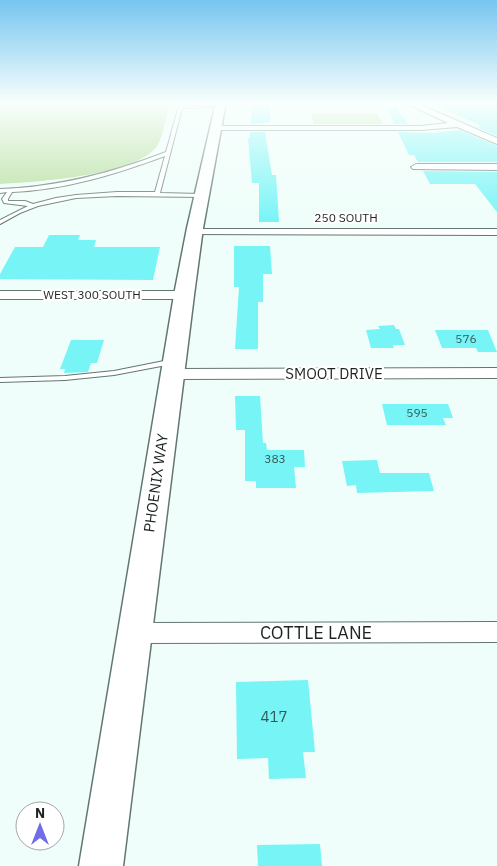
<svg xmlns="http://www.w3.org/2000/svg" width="497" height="866" viewBox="0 0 497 866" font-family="'IBM Plex Sans',sans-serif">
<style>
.green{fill:#b6de9c}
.building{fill:#77f4f6}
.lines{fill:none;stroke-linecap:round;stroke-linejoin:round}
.lane-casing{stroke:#617770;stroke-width:2}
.street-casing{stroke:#617770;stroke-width:2}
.secondary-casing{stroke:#617770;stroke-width:3}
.lane{fill:#fff;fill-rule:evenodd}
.street{fill:#fff;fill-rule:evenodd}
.secondary{fill:#fff;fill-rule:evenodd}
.labels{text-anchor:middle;stroke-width:4.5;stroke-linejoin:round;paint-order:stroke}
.far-street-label{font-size:12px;fill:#1c2522;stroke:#fff}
.number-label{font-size:12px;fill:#335957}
.street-label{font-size:15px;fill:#1c2522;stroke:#fff}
.near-number-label{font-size:15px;fill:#335957}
.near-street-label{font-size:18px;fill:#1c2522;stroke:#fff}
</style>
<rect width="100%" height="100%" fill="#effefa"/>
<path class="green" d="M0,102H170C167,113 163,138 157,146C136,176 35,182 0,184Z
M311,113H377L383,124H314Z"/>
<path class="building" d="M252,102H260L261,105L270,106V122L251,124Z
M430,102H497V136L477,127H483Z
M396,106L408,124H394L388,110Z
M459,130L497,146V162H418L414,155H409L398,132L433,133Z
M250,132H265L272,175H276L279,222H259V183H252L248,138H250Z
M423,171L497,172V212L475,184H430Z
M49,235H80L78,240H96L94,247H160L153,280L0,279V274L15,247H43Z
M234,246H270L272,274H263V302H258V349H235L239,287H234Z
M394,325L396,329H399L405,345H393L394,348H371L366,330L380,329L378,326Z
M435,330H488L497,352H478L476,348H442Z
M71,340H104L97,363H91L88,372L64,373L65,369H60Z
M235,396H260L263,443H266L267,450H304L305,467H294L296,488H256V481H245V430H236Z
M382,404H448L453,418H443L446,425H387Z
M377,460L380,473H429L434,491L357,493L356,485L347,486L342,461Z
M308,680L315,752H303L306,778L269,779L268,758L237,759L236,682Z
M320,844L322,866H258L257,845Z"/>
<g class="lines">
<g class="lane-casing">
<path id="lane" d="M182,102H186L184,106L223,107L182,108L160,193L201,194L204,196L203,197L117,196L76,198L38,206L20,213L0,224V220L28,206L4,203L2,199L7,192L0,193V189C58,187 112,173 166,152L178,109ZM165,156L155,192H117L76,195L56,198L33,204L25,201H8V199L12,192C65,190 116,174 165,156Z
M174,359L178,361L177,363L114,375L65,380L0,382V378L65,376L114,371Z"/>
</g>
<g class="street-casing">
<path id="street" d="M403,102H414L497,138V144L457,127L421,130H217L213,128L217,126H421L448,123Z
M416,164H497V170L413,169L411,167Z
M194,229H497V235L190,234L188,232Z
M0,291H184L191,295L184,299H0Z
M497,368V378L172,379L166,377L164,374L166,371L172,369Z
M497,622V642L135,643L127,640L123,633L127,626L135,623Z"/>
</g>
<g class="secondary-casing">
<path id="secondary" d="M216,102H226L203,228L194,295L123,866H79L174,295L187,228Z"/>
</g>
<use href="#lane" class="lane"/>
<use href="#street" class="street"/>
<use href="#secondary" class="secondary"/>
</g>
<linearGradient id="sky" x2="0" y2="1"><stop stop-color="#76c5f0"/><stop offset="0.46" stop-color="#f8fffd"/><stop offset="1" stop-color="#f8fffd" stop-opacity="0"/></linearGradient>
<rect width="497" height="223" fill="url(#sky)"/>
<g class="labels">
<g class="far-street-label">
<text x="346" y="222">250 SOUTH</text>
<text x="92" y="299">WEST 300 SOUTH</text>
</g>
<g class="number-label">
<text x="466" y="343">576</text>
<text x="417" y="417">595</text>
<text x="275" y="463">383</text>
</g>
<g class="street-label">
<text x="334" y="379">SMOOT DRIVE</text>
<text transform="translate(156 483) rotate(-82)" y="5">PHOENIX WAY</text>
</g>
<g class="near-number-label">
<text x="274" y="722">417</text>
</g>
<g class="near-street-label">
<text x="316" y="639">COTTLE LANE</text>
</g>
</g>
<g transform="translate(40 826)"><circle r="24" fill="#ffffff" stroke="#a4a8a7"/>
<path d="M0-4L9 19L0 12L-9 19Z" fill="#726ce7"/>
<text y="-8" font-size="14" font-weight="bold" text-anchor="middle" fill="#1c2522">N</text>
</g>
</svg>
